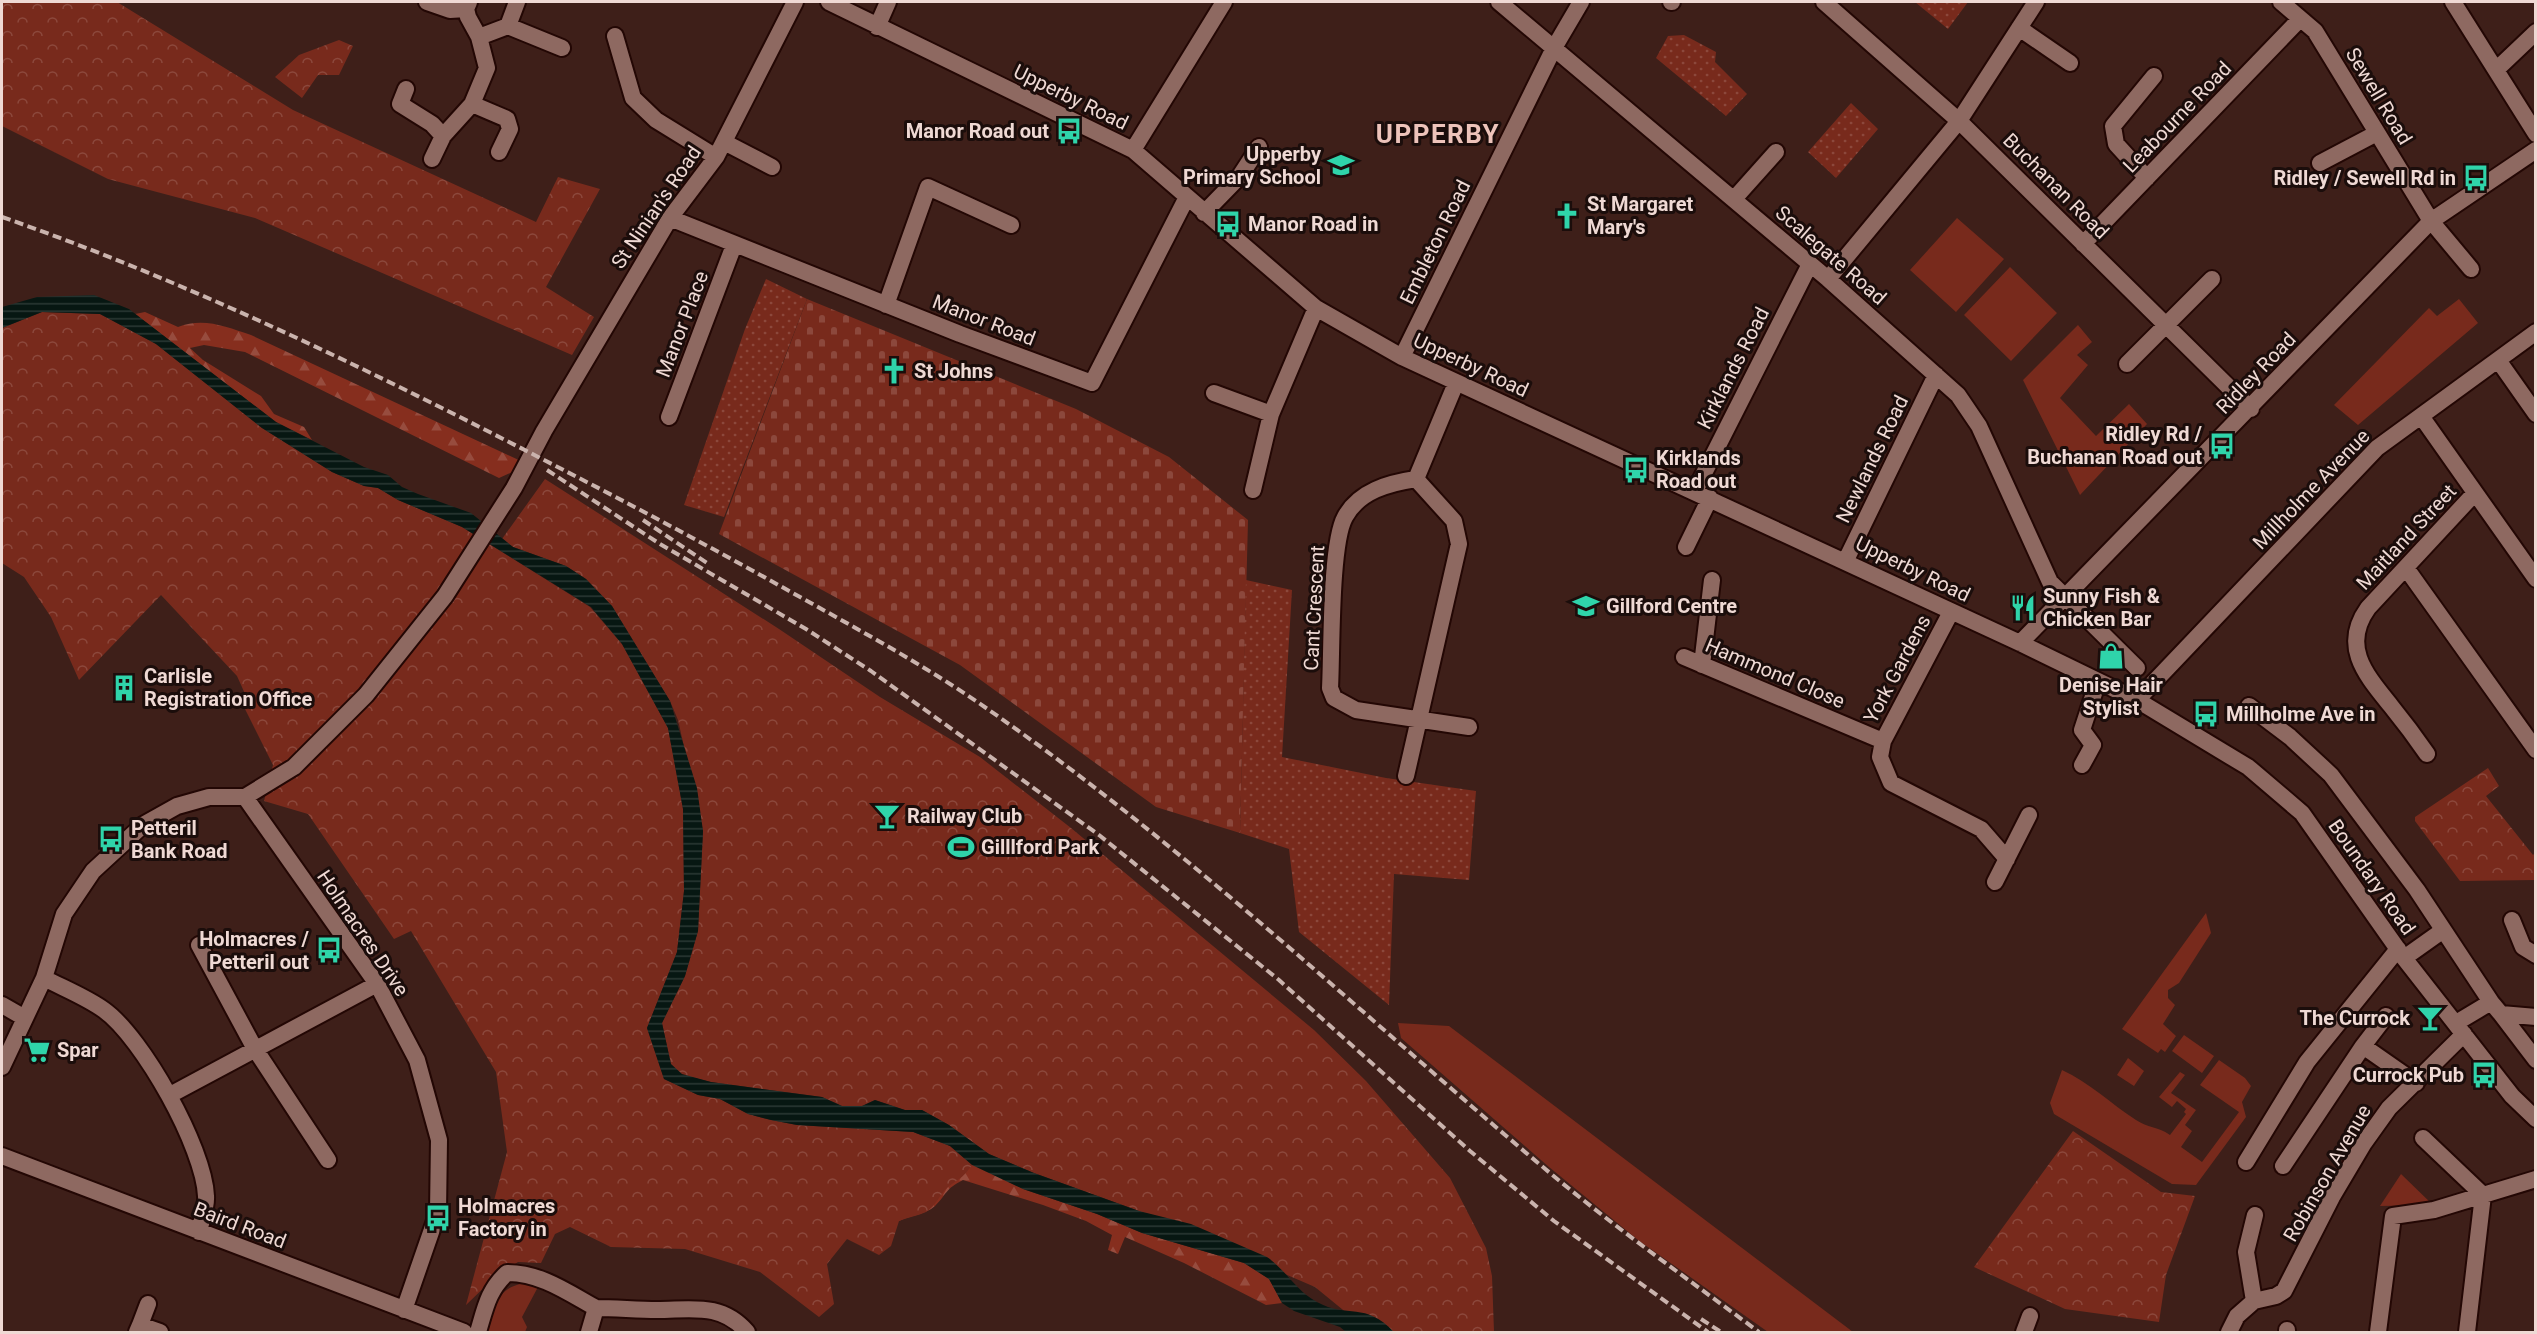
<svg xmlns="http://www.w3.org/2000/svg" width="2537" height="1334" viewBox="0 0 2537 1334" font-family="Roboto,sans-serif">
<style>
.grass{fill:#782a1c}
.forest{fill:url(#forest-firs)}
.cemetery{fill:url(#cemetery-stones)}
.park{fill:url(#park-crowns)}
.garden{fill:url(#garden-dots)}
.water{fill:url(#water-rules)}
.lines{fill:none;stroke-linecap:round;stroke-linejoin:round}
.minor-casing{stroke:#230704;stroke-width:20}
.minor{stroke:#8e6961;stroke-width:16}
.rail{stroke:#cab3ad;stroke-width:4;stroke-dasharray:9 4.5;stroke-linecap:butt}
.labels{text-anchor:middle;stroke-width:6;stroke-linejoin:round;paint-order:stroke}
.street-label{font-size:20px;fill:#efd9d4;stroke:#1b0d0b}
.poi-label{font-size:20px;font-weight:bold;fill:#efd9d4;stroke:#1b0d0b;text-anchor:start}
.district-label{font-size:26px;font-weight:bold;letter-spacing:1.5px;fill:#edc3ba;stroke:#1b0d0b}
</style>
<defs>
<pattern id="forest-firs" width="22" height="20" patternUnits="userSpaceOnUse" patternTransform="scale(1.5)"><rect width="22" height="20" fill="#862e1e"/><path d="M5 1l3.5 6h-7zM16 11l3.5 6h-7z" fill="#974c3e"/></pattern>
<pattern id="cemetery-stones" width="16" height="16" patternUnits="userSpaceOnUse" patternTransform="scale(1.5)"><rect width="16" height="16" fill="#782a1c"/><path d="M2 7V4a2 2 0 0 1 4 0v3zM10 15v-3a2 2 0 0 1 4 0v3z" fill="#8c483c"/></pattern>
<pattern id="park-crowns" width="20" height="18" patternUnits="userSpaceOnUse" patternTransform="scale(1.5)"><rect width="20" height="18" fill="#782a1c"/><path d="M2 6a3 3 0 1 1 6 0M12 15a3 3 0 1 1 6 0" fill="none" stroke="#8c483c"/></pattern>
<pattern id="garden-dots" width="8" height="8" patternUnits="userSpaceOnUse" patternTransform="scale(1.5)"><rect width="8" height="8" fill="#782a1c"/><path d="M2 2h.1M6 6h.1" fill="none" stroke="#8c483c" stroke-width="1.8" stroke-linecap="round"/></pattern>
<pattern id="water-rules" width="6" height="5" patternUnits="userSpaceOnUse" patternTransform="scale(1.5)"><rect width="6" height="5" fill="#071712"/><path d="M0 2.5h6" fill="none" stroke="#2b3834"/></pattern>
</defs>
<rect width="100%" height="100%" fill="#3e1f19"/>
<path class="grass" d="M1957,218L2004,259L1956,312L1910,270Z
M2010,267L2057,313L2011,361L1964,315Z
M2459,299L2478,323L2358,425L2334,405L2429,308L2437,316Z
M2078,325L2092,342L2077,355L2088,365L2060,398L2096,436L2129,404L2147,424L2080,495L2023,380Z
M2206,913L2211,933L2179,983L2168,990V998L2175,1005L2163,1024L2176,1036L2165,1052L2161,1049L2158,1053L2122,1029Z
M1398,1023L1449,1026L1853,1332H1768L1638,1240L1549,1167L1401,1038Z
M2184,1035L2214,1056L2202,1073L2172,1051Z
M2128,1058L2144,1071L2134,1086L2117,1075Z
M2219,1060L2245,1078L2251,1086L2242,1102L2246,1117L2196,1185L2172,1184L2054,1114L2050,1103L2062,1070C2089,1082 2111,1104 2136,1120C2148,1128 2157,1126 2170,1135L2186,1114L2184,1112L2186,1109L2177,1101L2172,1107L2159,1097L2180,1072L2185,1075L2171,1093L2196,1110L2185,1125L2192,1131L2181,1147L2202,1162L2239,1112L2200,1085Z
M2401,1174L2433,1205L2380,1206Z
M525,1283L538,1287L522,1317L527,1327L525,1332H488C496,1307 495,1288 525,1283Z"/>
<path class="forest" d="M145,312L178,327C204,317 226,327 251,335L523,462L517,470L499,478L245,352L204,345L190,348L203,360L261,396L274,414L304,427L312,440L276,422L135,314Z
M913,1132L1023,1189L1097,1214L1142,1233L1244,1263L1269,1279L1282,1303L1266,1305L1184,1263L1125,1237L1118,1254L1108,1250L1112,1235L1086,1221L1043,1205L963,1180C945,1189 947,1194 935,1206C925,1215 911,1215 899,1221Z"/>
<path class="cemetery" d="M807,299L1076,409L1169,457L1248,520L1240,833L1156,807L960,665L719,534Z"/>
<path class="park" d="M2,2H117L293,110L536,222L558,177L600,189L546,287L594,317L572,355L255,218L108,179L2,126Z
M339,40L353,46L339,75H318L302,98L275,77L299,55Z
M42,312L100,314L156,344L262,428L332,472L364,486L378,488L398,500L462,527L590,607L622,644L668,728L683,809L684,891L677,952L647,1028L664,1079L698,1095L720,1099L748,1114L771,1120L797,1125L913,1132L950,1146L972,1165C963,1178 960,1178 948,1187C939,1195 937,1205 926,1212C918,1216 908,1217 899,1221L891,1246L879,1255L847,1239L827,1264L834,1304L819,1317L760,1272L685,1249L611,1247L570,1227L555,1234L541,1263L518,1262L497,1275L466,1305L507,1152L496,1072L411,931L394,939L308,814L264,801L273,765L245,709L246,696L237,676L161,595L79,680L51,617L24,577L2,563V328Z
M545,479L779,629L880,697L980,757L1071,828L1314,1030L1366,1081L1450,1178L1486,1248L1492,1276L1494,1332H1370L1315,1287L1139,1211L1034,1173L989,1154L949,1125L922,1110H905L875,1100L862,1106H842L822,1097L711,1082L682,1075L671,1065L662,1023L685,976L698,931L703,831L678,720L670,701L612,606L586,579L566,566L513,547L502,539Z
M2488,768L2499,786L2486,796L2533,855L2535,853V880L2460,881L2415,821V817Z
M2073,1131L2161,1192L2195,1196L2166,1275L2159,1322L2065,1309L1974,1267Z"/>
<path class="garden" d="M1915,2H1968L1948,29Z
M1684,35L1716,52L1715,62L1747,94L1726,116L1656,58L1668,36Z
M1851,103L1878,129L1836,178L1808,152Z
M766,279L807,299L724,517L684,505L745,329Z
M1246,580L1292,590L1282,757L1386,778L1476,791L1469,880L1394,874L1389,1005L1299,932L1289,849L1240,833Z"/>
<path class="water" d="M94,295L129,309L276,422L364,467L388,475L402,487L418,494L471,513L513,547L566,566L586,579L612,606L670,701L697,788L703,831L698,931L685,976L662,1023L671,1064L682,1074L711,1082L822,1097L842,1106H862L875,1100L905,1110H922L949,1125L989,1154L1034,1173L1139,1211L1191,1224L1267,1257C1286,1270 1296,1291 1317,1302C1348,1319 1365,1301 1394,1332H1346L1340,1327L1294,1311L1282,1303L1269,1279L1244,1263L1142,1233L1097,1214L1023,1189L972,1165L950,1146L913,1132L797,1125L771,1120L748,1114L720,1099L698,1095L664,1079L647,1028L677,952L684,891L683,809L668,728L622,644L591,607L462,527L398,500L378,488L364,486L332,472L262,428L156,344L100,314L42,312L2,328V307L37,297Z"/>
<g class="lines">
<g class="minor-casing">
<path id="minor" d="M427,2L450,10L466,9
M829,2L1133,150L1316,308L1402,357L2020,643L2137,700L2248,767L2302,813L2404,958L2512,1096L2536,1119
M1499,2L1828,279L1958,395L1979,426L2050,582L2137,668
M1671,2H1672
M1824,2L1959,121L2251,409
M2281,2L2315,31L2431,221L2471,269
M2453,2L2536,134
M508,26L517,2
M877,27L888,2
M2019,28L2070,63
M615,36L633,98L656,120L716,157
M479,37L508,26L562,48
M2496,70L2536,32
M406,89L400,104L432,124L443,136
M472,104L507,119L510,129L499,152
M724,142L772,167
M1133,150L1224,2
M432,159L443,136L472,104L487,68L479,37L468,17L466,9L469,2
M2320,163L2377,133
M2147,178L2116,144L2113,126L2154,76
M1734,199L1776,152
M1204,213L1240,176L1259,147
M670,218L960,334L1092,383L1186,199
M2083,244L2300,19
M1828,279L1959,121L2036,2
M886,305L928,187L1011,225
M1402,357L1554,48L1581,2
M2498,360L2536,414
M2127,364L2212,279
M1214,393L1271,414
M2421,416L2536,579
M669,417L734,245
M1416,479C1389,483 1359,491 1345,517C1330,544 1332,652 1330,688L1334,698L1356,710L1469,727
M1416,479L1456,383
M1253,490L1271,414L1316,308
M1695,491L1810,264
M1686,547L1710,498
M1846,560L1936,375
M2406,568L2536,750
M1951,612L1883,741L1880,757L1891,783L1981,829L2007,859
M2020,643L2431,221L2536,150
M1684,657L1883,741
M1702,665L1712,580
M2137,700L2377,448L2536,332
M2249,706L2290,737L2331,775L2417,890L2491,1002
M2427,754C2416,738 2404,722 2391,706C2367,676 2340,647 2368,608L2474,494
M2082,765L2093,745L2082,730L2098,681
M1406,776L1459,544L1454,521L1416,479
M245,797L377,984L417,1060L439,1140L438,1212L404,1310
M1995,882L2029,815
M2512,920L2523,947L2536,955
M199,945L255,1049L328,1160
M2404,958L2442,931
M44,978C63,988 86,997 104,1010C143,1038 204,1148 206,1196C207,1207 201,1221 199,1232
M2,1005L23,1017
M2501,1014L2536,1060
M2456,1023L2491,1002L2501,1014L2536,1017
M2363,1046L2416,1083
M2,1067L44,978L64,914L93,871L143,825L177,806L209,797H245L294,767L366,695L445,596L514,488L544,431L670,218L716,157L795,2
M170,1095L377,984
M2423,1138L2483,1195L2467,1332
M2,1156L464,1332
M2246,1162L2307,1062L2398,949
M2283,1166L2363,1046L2386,1016
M2254,1301L2276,1296L2284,1291L2332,1197L2364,1143L2389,1108L2464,1034
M2254,1301L2246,1252L2255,1215
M140,1325L148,1304
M137,1332L140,1325L160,1332
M478,1332C485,1309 488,1290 507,1273C541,1273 567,1292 596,1308
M589,1332L596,1308C616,1308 637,1310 657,1310C691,1310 721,1302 747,1332
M2024,1332L2030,1316
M2229,1332L2237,1316L2254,1301
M2287,1332V1330
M2378,1332L2393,1216L2434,1210L2536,1179"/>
</g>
<use href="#minor" class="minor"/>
<path class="rail" d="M2,217C200,286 390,380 577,477C655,517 732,559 809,602C870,636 932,670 989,710C1189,849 1364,1017 1550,1173C1617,1229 1689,1280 1759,1332
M547,470L660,544L806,629L871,671L1099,835L1279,980L1470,1151L1554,1221L1708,1332
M643,520L707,563
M1701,1319L1721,1332"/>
</g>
<defs>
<g id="bus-bare" transform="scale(2.07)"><path d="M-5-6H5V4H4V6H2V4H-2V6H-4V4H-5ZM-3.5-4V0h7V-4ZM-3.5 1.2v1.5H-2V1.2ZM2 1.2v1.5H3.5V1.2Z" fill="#2fd4aa" stroke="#1b0d0b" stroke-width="2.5" paint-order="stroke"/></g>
<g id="school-bare" transform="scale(2.07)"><path d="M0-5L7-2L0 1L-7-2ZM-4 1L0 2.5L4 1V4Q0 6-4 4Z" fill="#2fd4aa" stroke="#1b0d0b" stroke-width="2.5" paint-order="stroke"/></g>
<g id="church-bare" transform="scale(2.07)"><path d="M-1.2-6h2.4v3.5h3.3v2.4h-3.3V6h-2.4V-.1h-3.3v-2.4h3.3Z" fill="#2fd4aa" stroke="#1b0d0b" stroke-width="2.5" paint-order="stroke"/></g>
<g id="restaurant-bare" transform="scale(2.07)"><path d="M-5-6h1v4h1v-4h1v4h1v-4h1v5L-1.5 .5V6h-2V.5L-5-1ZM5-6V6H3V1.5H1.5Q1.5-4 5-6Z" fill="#2fd4aa" stroke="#1b0d0b" stroke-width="2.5" paint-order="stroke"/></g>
<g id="shop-bare" transform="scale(2.07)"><path d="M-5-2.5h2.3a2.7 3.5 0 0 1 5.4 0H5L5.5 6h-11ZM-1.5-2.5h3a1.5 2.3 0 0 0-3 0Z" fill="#2fd4aa" stroke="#1b0d0b" stroke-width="2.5" paint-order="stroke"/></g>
<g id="building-bare" transform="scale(2.07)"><path d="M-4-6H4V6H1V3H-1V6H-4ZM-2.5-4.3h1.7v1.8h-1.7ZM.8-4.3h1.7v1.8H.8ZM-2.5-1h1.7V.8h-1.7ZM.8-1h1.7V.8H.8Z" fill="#2fd4aa" stroke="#1b0d0b" stroke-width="2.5" paint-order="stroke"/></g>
<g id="bar-bare" transform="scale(2.07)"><path d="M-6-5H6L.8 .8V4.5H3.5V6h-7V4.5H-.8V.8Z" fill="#2fd4aa" stroke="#1b0d0b" stroke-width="2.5" paint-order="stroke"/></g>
<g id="stadium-bare" transform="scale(2.07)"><path d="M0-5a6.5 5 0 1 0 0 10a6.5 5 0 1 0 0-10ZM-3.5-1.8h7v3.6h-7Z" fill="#2fd4aa" stroke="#1b0d0b" stroke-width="2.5" paint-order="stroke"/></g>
<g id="supermarket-bare" transform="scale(2.07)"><path d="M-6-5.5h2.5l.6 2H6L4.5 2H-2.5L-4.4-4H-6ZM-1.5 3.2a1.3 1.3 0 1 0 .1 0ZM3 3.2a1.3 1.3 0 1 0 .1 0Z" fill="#2fd4aa" stroke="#1b0d0b" stroke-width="2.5" paint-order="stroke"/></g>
</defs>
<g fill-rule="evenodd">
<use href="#bus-bare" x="1069" y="131"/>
<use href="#school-bare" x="1341" y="165"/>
<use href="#bus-bare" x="2476" y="178"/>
<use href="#church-bare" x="1567" y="216"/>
<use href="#bus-bare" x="1228" y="224"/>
<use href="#church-bare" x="894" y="371"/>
<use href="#bus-bare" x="2222" y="446"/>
<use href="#bus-bare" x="1636" y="470"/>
<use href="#school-bare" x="1586" y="606"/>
<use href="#restaurant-bare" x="2023" y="608"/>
<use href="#shop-bare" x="2111" y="656"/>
<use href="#building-bare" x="124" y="688"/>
<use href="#bus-bare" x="2206" y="714"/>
<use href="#bar-bare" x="887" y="816"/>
<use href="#bus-bare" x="111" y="839"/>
<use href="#stadium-bare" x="961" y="847"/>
<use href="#bus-bare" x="329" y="950"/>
<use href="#bar-bare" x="2430" y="1018"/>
<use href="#supermarket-bare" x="37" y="1050"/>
<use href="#bus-bare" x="2484" y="1075"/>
<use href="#bus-bare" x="438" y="1218"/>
</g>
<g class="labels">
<g class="street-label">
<text transform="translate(2379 96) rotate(59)" y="7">Sewell Road</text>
<text transform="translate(1071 97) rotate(26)" y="7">Upperby Road</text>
<text transform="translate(2177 117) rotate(-46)" y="7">Leabourne Road</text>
<text transform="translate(2056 186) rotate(45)" y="7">Buchanan Road</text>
<text transform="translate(656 207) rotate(-56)" y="7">St Ninian's Road</text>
<text transform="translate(1435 242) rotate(-64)" y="7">Embleton Road</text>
<text transform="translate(1831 255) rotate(41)" y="7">Scalegate Road</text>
<text transform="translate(984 320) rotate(21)" y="7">Manor Road</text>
<text transform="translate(682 324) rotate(-69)" y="7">Manor Place</text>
<text transform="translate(1471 365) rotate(25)" y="7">Upperby Road</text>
<text transform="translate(1733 368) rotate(-63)" y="7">Kirklands Road</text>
<text transform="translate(2256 373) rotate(-46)" y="7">Ridley Road</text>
<text transform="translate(1872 459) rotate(-64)" y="7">Newlands Road</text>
<text transform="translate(2311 489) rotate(-46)" y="7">Millholme Avenue</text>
<text transform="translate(2406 537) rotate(-47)" y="7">Maitland Street</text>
<text transform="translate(1913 569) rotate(26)" y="7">Upperby Road</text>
<text transform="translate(1314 608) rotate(-87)" y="7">Cant Crescent</text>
<text transform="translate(1897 669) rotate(-62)" y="7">York Gardens</text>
<text transform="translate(1775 673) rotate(23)" y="7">Hammond Close</text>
<text transform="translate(2372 877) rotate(55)" y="7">Boundary Road</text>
<text transform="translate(363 933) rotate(56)" y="7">Holmacres Drive</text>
<text transform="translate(2327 1173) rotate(-60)" y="7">Robinson Avenue</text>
<text transform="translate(240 1225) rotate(21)" y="7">Baird Road</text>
</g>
<g class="poi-label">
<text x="1049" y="138" text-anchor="end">Manor Road out</text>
<text x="1321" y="161" text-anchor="end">Upperby<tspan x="1321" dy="23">Primary School</tspan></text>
<text x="2456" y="185" text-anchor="end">Ridley / Sewell Rd in</text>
<text x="1587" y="211">St Margaret<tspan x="1587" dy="23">Mary's</tspan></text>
<text x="1248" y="231">Manor Road in</text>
<text x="914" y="378">St Johns</text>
<text x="2202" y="441" text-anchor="end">Ridley Rd /<tspan x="2202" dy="23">Buchanan Road out</tspan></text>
<text x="1656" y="465">Kirklands<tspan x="1656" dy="23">Road out</tspan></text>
<text x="2043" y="603">Sunny Fish &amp;<tspan x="2043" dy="23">Chicken Bar</tspan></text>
<text x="1606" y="613">Gillford Centre</text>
<text x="144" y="683">Carlisle<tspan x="144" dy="23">Registration Office</tspan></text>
<text x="2111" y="692" text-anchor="middle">Denise Hair<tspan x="2111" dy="23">Stylist</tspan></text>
<text x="2226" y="721">Millholme Ave in</text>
<text x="907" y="823">Railway Club</text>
<text x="131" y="835">Petteril<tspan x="131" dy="23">Bank Road</tspan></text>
<text x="981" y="854">Gilllford Park</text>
<text x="309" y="946" text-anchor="end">Holmacres /<tspan x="309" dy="23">Petteril out</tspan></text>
<text x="2410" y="1025" text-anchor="end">The Currock</text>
<text x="57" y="1057">Spar</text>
<text x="2464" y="1082" text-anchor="end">Currock Pub</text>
<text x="458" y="1213">Holmacres<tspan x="458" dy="23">Factory in</tspan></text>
</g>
<g class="district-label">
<text x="1438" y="143">UPPERBY</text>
</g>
</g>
<rect width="2537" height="1334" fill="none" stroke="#efd9d4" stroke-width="6"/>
</svg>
